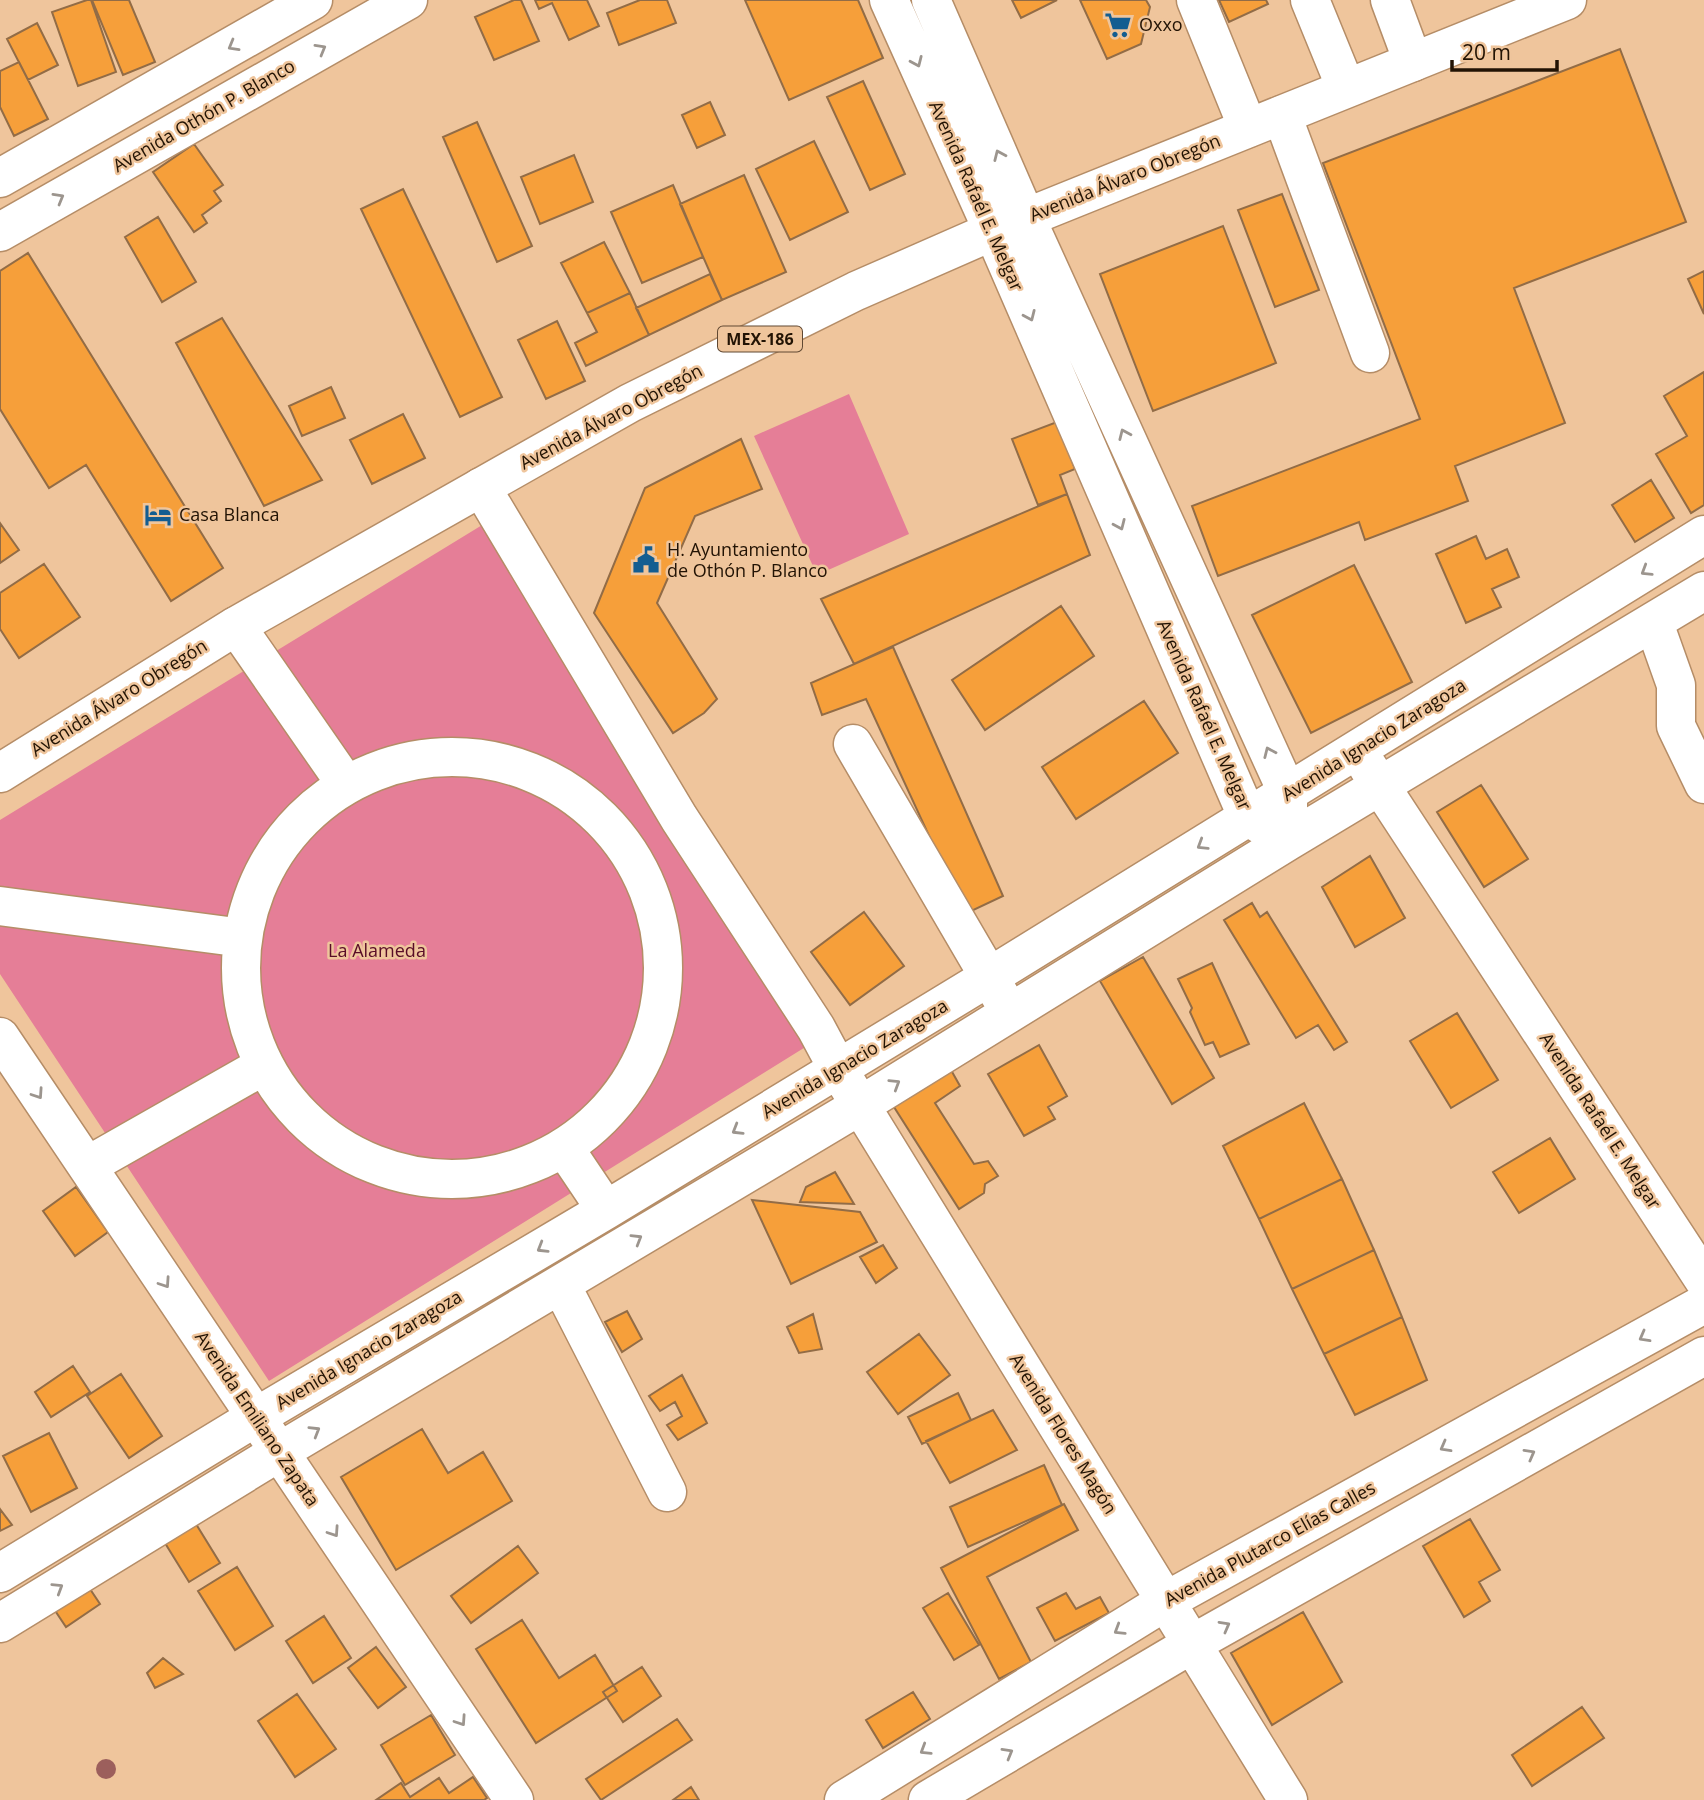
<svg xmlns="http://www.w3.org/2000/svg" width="1704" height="1800" viewBox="0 0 1704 1800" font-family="'Open Sans',sans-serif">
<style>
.green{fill:#e57e97}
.building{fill:#f69f3a;stroke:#926c46;stroke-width:2}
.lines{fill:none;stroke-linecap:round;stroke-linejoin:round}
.minor-casing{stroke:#b58d67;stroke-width:41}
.major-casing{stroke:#b58d67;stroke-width:41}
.minor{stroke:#fff;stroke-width:38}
.major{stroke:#fff;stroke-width:38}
.tree{fill:#9c5f5c}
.oneway{stroke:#9c958e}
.labels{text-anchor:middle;stroke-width:5;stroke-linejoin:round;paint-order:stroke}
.shield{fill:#efc59c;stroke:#604832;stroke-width:2}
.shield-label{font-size:16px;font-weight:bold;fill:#221304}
.poi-label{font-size:18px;fill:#221304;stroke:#efc59c;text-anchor:start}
.street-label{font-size:18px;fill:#221304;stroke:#efc59c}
.park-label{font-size:18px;fill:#580c27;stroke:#efc59c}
</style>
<rect width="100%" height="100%" fill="#efc59c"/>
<path class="green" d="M849,394L909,534L817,575L754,436Z
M492,519L836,1028L269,1381L0,974V820Z"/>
<path class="building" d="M87,0H91L116,72L78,86L52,12Z
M92,0H129L155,62L123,75Z
M514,0H521L539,41L494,60L475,17Z
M535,0H587L599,26L569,40L552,3L539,9Z
M640,0H667L676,23L619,45L607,13Z
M745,0H858L883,58L789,100Z
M1012,0H1057L1021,18Z
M1080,0H1146L1150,7L1141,44L1107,59Z
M1219,0H1266L1268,4L1229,22Z
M37,23L58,65L28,80L7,39Z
M1620,49L1686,222L1514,288L1565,423L1455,466L1468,501L1365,540L1359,522L1218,576L1192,506L1420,419L1323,163Z
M19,62L48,119L14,136L0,107V71Z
M863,81L905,174L870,190L827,97Z
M710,102L725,135L697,148L682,115Z
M477,122L532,246L497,262L443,137Z
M814,141L848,212L790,240L756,169Z
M194,144L223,185L214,191L221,201L202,215L207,223L194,232L153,172Z
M574,155L593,202L540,224L521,177Z
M744,175L786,272L722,300L680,204Z
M673,185L703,257L642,283L611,212Z
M403,189L502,397L460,417L361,209Z
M1282,194L1319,290L1275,307L1238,210Z
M158,217L196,282L162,302L125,237Z
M1223,226L1276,363L1153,411L1100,274Z
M604,242L630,293L587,313L561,263Z
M28,253L223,568L171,601L86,465L49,488L0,409V271Z
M1704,271V314L1688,279Z
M710,274L722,300L649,335L636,308Z
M630,293L649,335L586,366L575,343L597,332L587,313Z
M222,318L322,480L264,506L176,343Z
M557,321L585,381L546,399L518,340Z
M1704,372V505L1691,513L1656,454L1687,436L1664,396Z
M331,387L345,418L302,436L289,406Z
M403,414L425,458L372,484L350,440Z
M1057,422L1075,469L1060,475L1067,494L1038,505L1012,439Z
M741,439L762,489L695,516L657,603L717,699L704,713L673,733L594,613L645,488Z
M1651,480L1674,518L1635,542L1612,505Z
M1067,494L1090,555L854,664L821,599Z
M0,523L19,550L0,563Z
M1476,536L1486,559L1507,549L1519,577L1492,589L1501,607L1466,623L1436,554Z
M44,564L80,617L19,658L0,629V593Z
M1354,565L1412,682L1311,733L1252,615Z
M1061,606L1094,656L985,730L952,680Z
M893,647L1003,896L965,914L866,699L822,715L811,683Z
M1144,701L1178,753L1076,819L1042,767Z
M1481,785L1528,859L1484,887L1437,812Z
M1370,856L1405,918L1355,947L1322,887Z
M1252,903L1260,917L1267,912L1347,1042L1334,1050L1318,1025L1296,1038L1224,920Z
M864,912L904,966L850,1005L811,952Z
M1143,957L1214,1078L1172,1104L1100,981Z
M1212,963L1249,1044L1220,1057L1213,1042L1205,1045L1190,1012L1192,1008L1178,979Z
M1457,1013L1498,1080L1451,1108L1410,1041Z
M1039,1045L1067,1096L1048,1107L1055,1119L1024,1136L988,1074Z
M951,1070L960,1086L935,1103L974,1164L988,1161L998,1176L985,1184L984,1193L959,1209L894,1107Z
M1304,1103L1342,1179L1259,1219L1223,1146Z
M1550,1138L1575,1179L1519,1213L1493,1172Z
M835,1172L854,1204L800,1202L806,1187Z
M1342,1179L1374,1250L1292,1289L1259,1219Z
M76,1187L108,1232L75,1256L43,1211Z
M752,1200L860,1212L877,1242L791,1284Z
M883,1245L897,1268L876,1283L860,1257Z
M1374,1250L1402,1317L1324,1354L1292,1289Z
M627,1311L642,1339L622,1352L605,1322Z
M813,1314L822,1349L799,1353L787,1327Z
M1402,1317L1427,1380L1355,1415L1324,1354Z
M919,1334L950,1375L898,1414L867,1372Z
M73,1366L90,1392L51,1417L35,1392Z
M121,1374L162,1436L129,1458L87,1396Z
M682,1375L707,1423L678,1440L667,1425L682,1416L675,1402L660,1411L649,1396Z
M958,1393L971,1420L922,1444L908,1417Z
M993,1410L1017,1450L950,1483L926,1441Z
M422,1429L448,1473L483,1452L512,1501L396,1570L341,1477Z
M49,1433L77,1488L31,1512L3,1456Z
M1044,1465L1062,1505L968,1547L950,1507Z
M1064,1504L1078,1530L987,1577L1031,1662L999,1679L941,1568Z
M0,1509L12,1525L0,1531Z
M1470,1519L1500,1570L1479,1582L1490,1601L1464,1617L1423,1546Z
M196,1524L220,1563L189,1582L165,1543Z
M518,1546L538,1573L471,1623L451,1596Z
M237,1567L273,1626L235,1650L198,1591Z
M88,1586L100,1604L66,1627L54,1609Z
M948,1593L979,1645L954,1660L923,1608Z
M1066,1593L1076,1609L1100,1597L1109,1613L1055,1641L1037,1608Z
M1303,1612L1342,1682L1272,1725L1231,1653Z
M324,1616L351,1658L313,1683L286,1641Z
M522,1620L559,1678L595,1655L617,1691L536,1743L476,1649Z
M376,1647L406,1687L378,1708L348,1668Z
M163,1658L183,1674L155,1688L147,1673Z
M642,1667L661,1696L623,1722L603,1692Z
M913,1692L930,1719L883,1748L866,1720Z
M297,1694L336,1749L295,1777L258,1721Z
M1582,1707L1604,1738L1532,1786L1512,1755Z
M431,1715L455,1755L405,1785L381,1745Z
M677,1719L692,1740L601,1800L586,1779Z
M473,1777L487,1798L484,1800H376L401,1783L410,1797L439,1778L449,1793Z
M691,1787L699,1800H673Z"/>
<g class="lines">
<g class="minor-casing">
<path id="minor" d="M1196,0L1248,128
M1310,0L1346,88
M1390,0L1413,62
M1282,115L1370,353
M0,178L313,0
M1026,218L1288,794V818
M993,231L1247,816L1268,829
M0,232L408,0
M481,487L679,818L816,1028L838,1069L1288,1800
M1654,623L1676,685V726L1704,784
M236,626L345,783
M853,744L1002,999
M241 968a211 211 0 1 1 422 0a211 211 0 1 1-422 0Z
M1368,767L1704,1280
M0,906L243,938
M0,1037L514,1800
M565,1149L606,1210
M87,1166L263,1066
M561,1285L667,1492
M0,1573L256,1417L606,1210L989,977L1704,535
M0,1623L279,1452L861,1105L1288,841L1704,591
M844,1800L1166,1601L1704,1304
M928,1800L1192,1644L1704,1356"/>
</g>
<g class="major-casing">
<path id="major" d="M889,0L993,231
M931,0L1026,218
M0,773L236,626L630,403L856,291L993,231L1567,0"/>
</g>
<use href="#minor" class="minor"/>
<use href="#major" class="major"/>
</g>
<circle class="tree" cx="106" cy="1769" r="10"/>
<defs><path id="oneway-chevron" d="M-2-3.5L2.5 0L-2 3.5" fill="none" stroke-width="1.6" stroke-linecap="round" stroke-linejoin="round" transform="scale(1.75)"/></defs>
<g class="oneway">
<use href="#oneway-chevron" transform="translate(233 46) rotate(150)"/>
<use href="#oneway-chevron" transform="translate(321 49) rotate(-30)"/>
<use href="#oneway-chevron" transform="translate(917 62) rotate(66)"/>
<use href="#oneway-chevron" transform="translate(999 155) rotate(-114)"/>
<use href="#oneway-chevron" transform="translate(59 198) rotate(-30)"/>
<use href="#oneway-chevron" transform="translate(1030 316) rotate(66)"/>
<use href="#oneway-chevron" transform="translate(1124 434) rotate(-114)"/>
<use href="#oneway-chevron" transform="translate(1120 525) rotate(66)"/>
<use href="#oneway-chevron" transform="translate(1646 571) rotate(148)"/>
<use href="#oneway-chevron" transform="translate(1269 752) rotate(-114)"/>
<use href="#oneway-chevron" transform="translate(1202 845) rotate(148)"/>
<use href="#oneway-chevron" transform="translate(895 1084) rotate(-32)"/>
<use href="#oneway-chevron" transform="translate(38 1094) rotate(56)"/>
<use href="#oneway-chevron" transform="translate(737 1130) rotate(149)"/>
<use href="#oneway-chevron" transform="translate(637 1239) rotate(-31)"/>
<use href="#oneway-chevron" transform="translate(542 1248) rotate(149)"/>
<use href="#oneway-chevron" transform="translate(165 1283) rotate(56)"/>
<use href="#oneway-chevron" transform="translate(1644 1337) rotate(151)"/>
<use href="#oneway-chevron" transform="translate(315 1431) rotate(-31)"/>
<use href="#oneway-chevron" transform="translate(1445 1447) rotate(151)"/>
<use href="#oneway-chevron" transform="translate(1530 1454) rotate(-29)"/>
<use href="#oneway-chevron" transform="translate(334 1532) rotate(56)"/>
<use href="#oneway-chevron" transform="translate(58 1588) rotate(-32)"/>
<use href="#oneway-chevron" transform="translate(1225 1626) rotate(-29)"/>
<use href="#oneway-chevron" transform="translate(1119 1630) rotate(148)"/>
<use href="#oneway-chevron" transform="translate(461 1721) rotate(56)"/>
<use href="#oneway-chevron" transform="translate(925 1750) rotate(148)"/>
<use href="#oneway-chevron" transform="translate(1008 1753) rotate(-30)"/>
</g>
<defs>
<g id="supermarket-bare" transform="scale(2.1)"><path d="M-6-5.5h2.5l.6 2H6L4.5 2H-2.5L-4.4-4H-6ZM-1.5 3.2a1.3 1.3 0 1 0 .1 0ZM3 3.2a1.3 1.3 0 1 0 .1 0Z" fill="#135d91" stroke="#efc59c" stroke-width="2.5" paint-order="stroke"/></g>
<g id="hotel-bare" transform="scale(2.1)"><path d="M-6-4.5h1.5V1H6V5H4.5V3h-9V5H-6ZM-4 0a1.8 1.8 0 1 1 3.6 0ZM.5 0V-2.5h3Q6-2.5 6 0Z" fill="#135d91" stroke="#efc59c" stroke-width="2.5" paint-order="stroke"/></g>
<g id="civic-bare" transform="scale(2.1)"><path d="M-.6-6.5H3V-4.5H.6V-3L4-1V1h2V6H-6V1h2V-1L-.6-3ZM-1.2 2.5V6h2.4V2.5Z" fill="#135d91" stroke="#efc59c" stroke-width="2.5" paint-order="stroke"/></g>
</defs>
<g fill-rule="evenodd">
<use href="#supermarket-bare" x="1118" y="25"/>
<use href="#hotel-bare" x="158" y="515"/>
<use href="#civic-bare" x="646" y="560"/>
</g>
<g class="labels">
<rect class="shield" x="718" y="326.5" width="84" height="25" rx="5"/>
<g class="shield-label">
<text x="760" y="345">MEX-186</text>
</g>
<g class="poi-label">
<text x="1139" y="31">Oxxo</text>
<text x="179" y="521">Casa Blanca</text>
<text x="667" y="556">H. Ayuntamiento<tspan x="667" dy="21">de Othón P. Blanco</tspan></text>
</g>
<g class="street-label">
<text transform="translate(204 116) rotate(-30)" y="6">Avenida Othón P. Blanco</text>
<text transform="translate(1125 178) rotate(-22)" y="6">Avenida Álvaro Obregón</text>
<text transform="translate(976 196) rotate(66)" y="6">Avenida Rafaél E. Melgar</text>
<text transform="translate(611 417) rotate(-28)" y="6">Avenida Álvaro Obregón</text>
<text transform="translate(119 698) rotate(-32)" y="6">Avenida Álvaro Obregón</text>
<text transform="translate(1204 715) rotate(66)" y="6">Avenida Rafaél E. Melgar</text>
<text transform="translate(1374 740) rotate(-32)" y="6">Avenida Ignacio Zaragoza</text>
<text transform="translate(855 1059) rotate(-31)" y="6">Avenida Ignacio Zaragoza</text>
<text transform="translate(1600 1121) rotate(57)" y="6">Avenida Rafaél E. Melgar</text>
<text transform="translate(369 1350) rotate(-31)" y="6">Avenida Ignacio Zaragoza</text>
<text transform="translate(257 1419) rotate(56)" y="6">Avenida Emiliano Zapata</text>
<text transform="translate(1063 1434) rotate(58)" y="6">Avenida Flores Magón</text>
<text transform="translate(1270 1544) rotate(-29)" y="6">Avenida Plutarco Elías Calles</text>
</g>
<g class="park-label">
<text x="377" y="957">La Alameda</text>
</g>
</g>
<path d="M1452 60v10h105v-10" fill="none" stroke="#221304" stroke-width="3.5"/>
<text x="1462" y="60" font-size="21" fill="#221304" stroke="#efc59c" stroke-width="5" paint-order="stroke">20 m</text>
</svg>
